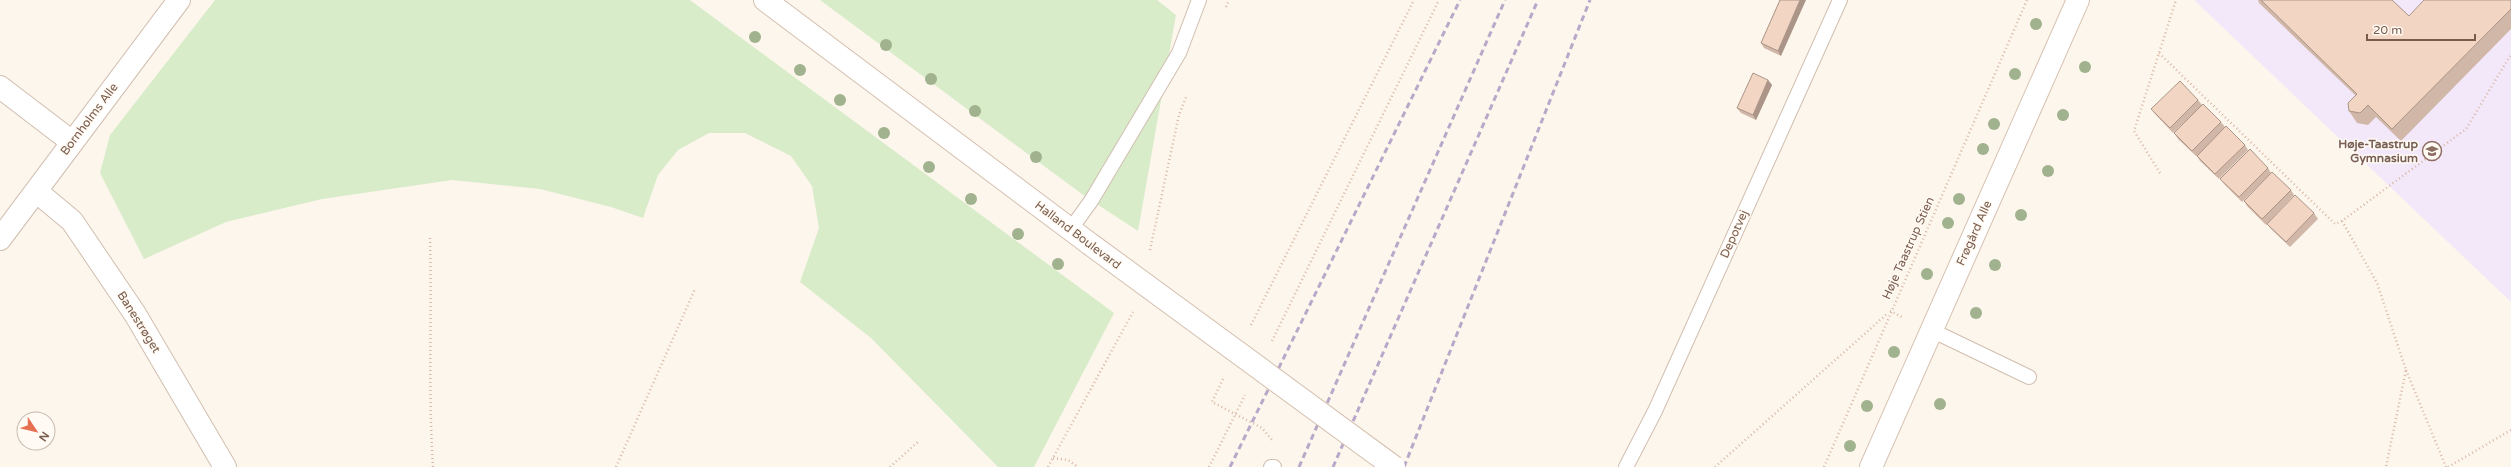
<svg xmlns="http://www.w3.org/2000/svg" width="2511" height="467" viewBox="0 0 2511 467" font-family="'Varela Round',sans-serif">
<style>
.education{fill:#f3e8fa}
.green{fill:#d8ecc9}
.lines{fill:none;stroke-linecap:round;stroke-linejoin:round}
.lane-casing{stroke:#d1beb0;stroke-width:16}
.street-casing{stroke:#d1beb0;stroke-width:24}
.secondary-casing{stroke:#d6c0b0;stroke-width:24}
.path{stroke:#d9b8a5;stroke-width:2.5;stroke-dasharray:1 3;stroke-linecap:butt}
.lane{stroke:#fff;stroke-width:14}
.street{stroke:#fff;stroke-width:22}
.secondary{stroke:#fff;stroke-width:22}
.rail{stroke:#b9a8c9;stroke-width:3;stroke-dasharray:6 4;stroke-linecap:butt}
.secondary-bridge-casing{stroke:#d6c0b0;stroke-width:24;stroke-linecap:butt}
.secondary-bridge{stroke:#fff;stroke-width:22}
.tree{fill:#a0b28e}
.wall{fill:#d1b7a8}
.shaded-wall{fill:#aa9588}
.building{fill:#f3d5c3;stroke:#aa9588}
.labels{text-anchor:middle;stroke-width:3;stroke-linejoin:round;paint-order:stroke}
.street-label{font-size:12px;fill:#7a5c4d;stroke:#fffaf3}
.education-label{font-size:12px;font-weight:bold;fill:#785e54;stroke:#fffaf3;text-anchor:end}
</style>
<rect width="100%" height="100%" fill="#fdf6ec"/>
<path class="education" d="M2194,0H2511V302Z"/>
<path class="green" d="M215,0H690L1114,313L1034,467H998L871,338L800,282L819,228L812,186L791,156L745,133H709L678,150L658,175L643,218L611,207L540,189L452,180L322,199L226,222L144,259L100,173L110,135Z
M820,0H1157L1176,15L1138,231L1086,197Z"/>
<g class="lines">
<g class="lane-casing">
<path id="lane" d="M1070,230L1091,201L1179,53L1199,0
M1931,330L2029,377
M1271,467H1274
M1626,467L1655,411L1840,0"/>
</g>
<g class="street-casing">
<path id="street" d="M0,87L72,142
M36,191L72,221L135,314L225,467
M0,239L179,0"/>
</g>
<g class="secondary-casing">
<path id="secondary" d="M765,0L1090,244
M1871,467L2078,0"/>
</g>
<path class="path" d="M1226,7L1229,0
M2159,53L2335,224L2342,221L2466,129L2510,56
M2160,173L2134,131L2176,0
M2342,221L2377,283L2406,370L2386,467
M430,238C432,314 428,391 433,467
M1150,250L1179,115L1186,97
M1890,311L1904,318
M1251,325L1414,0
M1272,341L1439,0
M2406,370L2446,467
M1223,379L1212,402L1262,428L1272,440
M1053,458L1068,460L1078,467
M616,467L695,289
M890,467L919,441
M1048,467L1133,312
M1209,467L1245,395
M1715,467L1888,313
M1824,467L2027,0
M2448,467L2511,430"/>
<use href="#lane" class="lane"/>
<use href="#street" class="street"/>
<use href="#secondary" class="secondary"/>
<path class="rail" d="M1230,467L1460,0
M1299,467L1505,0
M1333,467L1538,0
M1404,467L1590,0"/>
<g class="secondary-bridge-casing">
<path id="secondary-bridge" d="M1090,244L1394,467"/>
</g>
<use href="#secondary-bridge" class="secondary-bridge"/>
</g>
<g class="tree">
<circle cx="2036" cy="24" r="6"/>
<circle cx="755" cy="37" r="6"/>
<circle cx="886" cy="45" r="6"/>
<circle cx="2085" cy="67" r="6"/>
<circle cx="800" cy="70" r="6"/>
<circle cx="2015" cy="74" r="6"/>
<circle cx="931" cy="79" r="6"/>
<circle cx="840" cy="100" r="6"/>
<circle cx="975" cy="111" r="6"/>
<circle cx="2063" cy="115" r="6"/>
<circle cx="1994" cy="124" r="6"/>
<circle cx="884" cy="133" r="6"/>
<circle cx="1983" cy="149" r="6"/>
<circle cx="1036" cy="157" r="6"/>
<circle cx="929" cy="167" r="6"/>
<circle cx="2048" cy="171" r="6"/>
<circle cx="971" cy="199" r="6"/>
<circle cx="1959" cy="199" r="6"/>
<circle cx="2021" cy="215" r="6"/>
<circle cx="1948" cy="223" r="6"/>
<circle cx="1018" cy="234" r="6"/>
<circle cx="1058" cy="264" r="6"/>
<circle cx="1995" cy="265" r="6"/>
<circle cx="1927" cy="274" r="6"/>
<circle cx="1976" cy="313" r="6"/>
<circle cx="1894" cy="352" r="6"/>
<circle cx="1940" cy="404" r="6"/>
<circle cx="1867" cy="406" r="6"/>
<circle cx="1850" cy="446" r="6"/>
</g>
<path class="wall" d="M1780,0L1781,56L1764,48L1761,43Z
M2258,0H2392L2409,16L2511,0V29L2401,141L2376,117L2368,125L2357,123L2349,111L2355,95L2259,3Z
M1768,80L1772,85L1756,120L1741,113L1737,108Z
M2198,100L2202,105L2221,122L2225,127L2245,145L2248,150L2219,179L2200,161L2197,156H2196L2178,139L2174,133L2196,111L2173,133L2155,114L2151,109Z
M2268,168L2271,173L2291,190L2294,195L2266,225L2247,206L2244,201L2264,180L2242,202L2224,184L2220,179Z
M2314,213L2318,219L2290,247L2271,229L2267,224Z"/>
<path class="shaded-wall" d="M1800,0H1806L1781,56L1778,51Z
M1768,80L1772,85L1756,120L1753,115Z"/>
<path class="building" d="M1780,0H1800L1778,51L1761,43Z
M2261,0H2392L2409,16L2424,0H2511V9L2392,129L2368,105L2360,113L2349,111L2348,103L2357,94Z
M1753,73L1768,80L1753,115L1737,108Z
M2180,81L2198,100L2170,128L2151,109Z
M2203,104L2221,122L2192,151L2174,133Z
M2226,126L2245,145L2215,174L2197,156Z
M2250,149L2268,168L2239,197L2220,179Z
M2272,172L2291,190L2262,219L2244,201Z
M2295,195L2314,213L2286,242L2267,224Z"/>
<defs>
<g id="school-ring" transform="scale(1)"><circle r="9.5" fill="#fffaf3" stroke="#8d6e63" stroke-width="1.5"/><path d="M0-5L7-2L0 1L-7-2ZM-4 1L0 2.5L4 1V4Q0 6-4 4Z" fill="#8d6e63"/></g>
</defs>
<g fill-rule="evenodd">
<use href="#school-ring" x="2432" y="151"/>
</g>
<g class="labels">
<g class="street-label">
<text transform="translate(89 119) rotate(-53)" y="4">Bornholms Alle</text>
<text transform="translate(1974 233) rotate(-66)" y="4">Frøgård Alle</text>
<text transform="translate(1734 234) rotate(-66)" y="4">Depotvej</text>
<text transform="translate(1078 235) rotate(37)" y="4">Halland Boulevard</text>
<text transform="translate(1908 248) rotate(-66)" y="4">Høje Taastrup Stien</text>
<text transform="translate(139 322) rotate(58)" y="4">Banestrøget</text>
</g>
<g class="education-label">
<text x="2418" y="148">Høje-Taastrup<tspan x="2418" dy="14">Gymnasium</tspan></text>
</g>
</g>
<g transform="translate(36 431) rotate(125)"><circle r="19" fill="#fffaf3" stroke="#cabbb1"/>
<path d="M0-3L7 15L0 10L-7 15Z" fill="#e76f51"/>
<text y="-6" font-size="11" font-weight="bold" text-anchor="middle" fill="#7a5c4d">N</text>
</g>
<path d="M2367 34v6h108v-6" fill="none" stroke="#7a5c4d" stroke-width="2"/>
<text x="2373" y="34" font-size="12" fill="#7a5c4d" stroke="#fffaf3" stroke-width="3" paint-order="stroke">20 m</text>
</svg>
